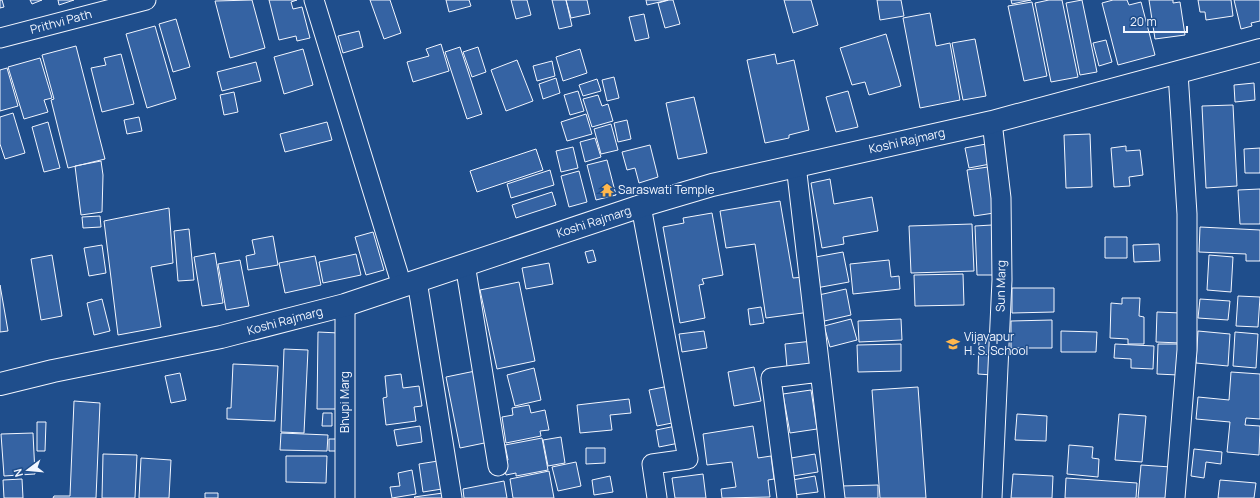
<svg xmlns="http://www.w3.org/2000/svg" width="1260" height="498" viewBox="0 0 1260 498" font-family="Manrope,sans-serif">
<style>
.building{fill:#3563a3;stroke:#f2f6ff}
.lines{fill:none;stroke-linecap:round;stroke-linejoin:round}
.minor-casing{stroke:#f2f6ff;stroke-width:21}
.primary-casing{stroke:#f2f6ff;stroke-width:24}
.minor{stroke:#1f4e8c;stroke-width:19}
.primary{stroke:#1f4e8c;stroke-width:22}
.labels{text-anchor:middle;stroke-width:3;stroke-linejoin:round;paint-order:stroke}
.street-label{font-size:12px;fill:#f2f6ff;stroke:#1f4e8c}
.poi-label{font-size:12px;fill:#f2f6ff;stroke:#1f4e8c;text-anchor:start}
</style>
<rect width="100%" height="100%" fill="#1f4e8c"/>
<path class="building" d="M0,0H2L4,7L0,8Z
M30,0H42L32,4Z
M58,0H74L59,5Z
M252,0L265,48L230,58L215,1Z
M269,0H297L291,2L293,9L302,7L310,38L297,41L296,36L279,40Z
M370,0H390L401,33L384,39Z
M446,0H469L471,6L449,12Z
M511,0H527L531,15L516,19Z
M552,0H566L572,26L559,29Z
M566,0H587L590,14L571,18Z
M646,0H668L647,5Z
M669,0H673L680,24L665,28L658,3Z
M784,0H811L818,25L793,33Z
M877,0H901L904,16L880,20Z
M1011,0H1031L1012,4Z
M1049,0H1062L1078,77L1051,82L1035,3Z
M1082,0L1097,72L1080,75L1066,3Z
M1113,0H1127L1129,5L1141,2L1155,55L1118,65L1102,3Z
M1149,0H1173V3L1180,2L1185,35L1155,39Z
M1198,0H1231L1233,16L1206,20L1205,12H1200Z
M1234,0H1260V21L1251,23L1252,26L1241,29Z
M1032,2L1047,76L1024,81L1008,6Z
M930,13L936,46L950,43L960,100L920,108L903,18Z
M644,14L649,38L635,41L629,17Z
M176,19L190,67L173,72L159,24Z
M155,26L176,99L147,108L126,34Z
M359,31L363,47L343,53L338,36Z
M886,34L901,86L869,95L865,82L852,85L840,48Z
M975,39L986,96L963,100L952,43Z
M1106,40L1112,62L1099,66L1093,43Z
M441,44L449,71L413,82L407,62L429,56L426,49Z
M76,46L105,159L68,168L51,100L54,99L42,55Z
M460,47L482,114L467,119L445,52Z
M478,47L486,72L472,77L463,52Z
M303,49L313,85L284,94L274,57Z
M580,49L587,73L563,81L556,57Z
M121,54L134,104L102,112L91,68L106,65L104,58Z
M775,54L777,64L794,60L809,130L789,135V138L765,143L747,60Z
M40,58L52,98L44,100L48,112L24,119L8,67Z
M517,60L533,101L506,111L491,70Z
M552,61L555,76L537,81L533,66Z
M256,62L261,81L222,91L217,72Z
M7,68L18,106L0,111V70Z
M614,77L619,98L607,101L602,80Z
M556,78L560,93L543,99L539,84Z
M597,79L601,91L583,96L579,85Z
M1254,83L1255,100L1235,102L1234,85Z
M578,91L584,111L570,115L564,95Z
M848,91L858,127L836,132L826,97Z
M234,92L238,112L224,115L220,95Z
M598,95L602,106L608,104L613,121L592,127L583,99Z
M694,97L707,153L678,159L666,103Z
M1233,105L1237,186L1206,188L1202,106Z
M13,113L25,153L5,159L0,144V117Z
M586,114L592,134L567,141L561,122Z
M139,117L142,131L127,134L124,120Z
M627,120L631,139L618,142L614,123Z
M48,122L60,168L44,172L32,127Z
M327,122L332,140L285,152L280,134Z
M611,124L618,150L601,154L594,129Z
M1090,134L1092,187L1066,188L1064,135Z
M595,138L601,157L585,162L580,142Z
M986,144L990,164L969,168L965,148Z
M650,145L658,177L639,183L635,168L627,170L622,152Z
M1126,146V151L1140,150L1143,175L1129,177L1130,186L1114,187L1111,148Z
M573,147L578,168L561,172L556,151Z
M1260,148V173H1245L1244,149Z
M536,149L543,170L477,192L470,171Z
M607,160L616,195L596,200L587,165Z
M101,161L103,175L102,212L81,215L75,166Z
M988,167L994,213L974,216L967,170Z
M550,170L554,185L511,198L507,184Z
M579,171L587,202L569,207L561,176Z
M830,179L834,204L872,197L878,231L843,237L844,244L822,248L811,183Z
M1260,189V224H1240L1238,190Z
M552,192L556,205L516,218L512,205Z
M780,201L793,278L804,277L810,312L766,318L755,244L726,248L720,211Z
M169,208L173,263L151,267L161,327L118,335L104,221Z
M712,213L723,275L702,279L704,284L699,285L705,318L680,323L663,227L684,223L683,218Z
M100,216L101,227L83,228L82,217Z
M972,224L974,271L911,273L909,226Z
M992,225L994,275H977L975,226Z
M1200,227L1260,230V261H1246V254L1199,252Z
M189,229L194,280L178,281L174,231Z
M373,232L384,270L366,275L355,237Z
M273,236L278,265L248,270L246,256L255,254L252,240Z
M1105,237H1127V258H1105Z
M1159,244L1160,261L1134,262L1133,245Z
M102,245L106,273L89,276L84,248Z
M593,250L596,261L588,263L585,252Z
M843,252L849,282L816,288L810,258Z
M215,253L223,303L202,306L194,257Z
M356,254L361,275L323,283L319,262Z
M52,255L62,316L41,320L31,259Z
M1209,255L1233,257L1231,292L1207,290Z
M315,256L321,285L285,293L279,263Z
M240,260L249,306L226,310L218,264Z
M889,260L891,277L899,276L900,289L853,294L850,264Z
M549,263L553,284L526,289L522,268Z
M963,274L964,305L915,306L914,275Z
M519,282L535,361L497,369L480,290Z
M0,285L8,331L0,332Z
M1012,288H1054V312L1012,313Z
M846,289L851,315L820,322L814,296Z
M1238,296L1260,297L1258,327L1236,326Z
M1122,298H1140L1139,316L1144,317V344H1128V339L1110,338L1111,303L1122,304Z
M102,299L110,331L94,335L87,303Z
M1200,299L1230,301L1228,320L1198,318Z
M761,307L764,323L750,325L748,309Z
M1157,312L1181,313V343L1156,342Z
M851,319L857,340L830,347L824,326Z
M901,319L902,340L859,342L858,321Z
M1052,320V348H1011V321Z
M704,331L707,348L682,352L679,334Z
M1061,331L1097,332L1096,352H1061Z
M1198,331L1230,334L1228,366L1196,363Z
M318,332L339,333L338,409H317Z
M1235,332L1258,334L1256,368L1233,366Z
M979,339L992,340V375L978,374Z
M813,341L815,364L787,367L785,344Z
M901,344V371L858,372L857,345Z
M1115,344L1154,346L1153,369L1131,368V359L1114,358Z
M1158,344H1179L1178,375L1157,374Z
M284,349L308,350L304,433L281,432Z
M233,364L278,366L275,421L227,419V408H231Z
M754,367L761,401L734,406L728,372Z
M534,368L541,400L515,406L507,375Z
M480,370L494,441L460,448L446,377Z
M1231,372L1260,374V419L1246,418L1245,425L1260,426L1259,455L1227,452L1230,422L1196,419L1198,397L1229,400Z
M180,373L186,400L171,403L165,376Z
M401,374L403,388L419,386L422,406L414,407L416,421L386,425L383,398L387,397L385,376Z
M669,386L677,422L657,426L649,390Z
M918,387L926,498H880L872,390Z
M811,390L817,429L790,433L783,394Z
M629,399L631,413L610,415L612,430L580,433L577,405Z
M74,401L100,403L96,498H53L54,496H70Z
M529,405L531,413L545,410L549,430L540,431L541,436L506,443L502,417L513,415L512,408Z
M323,413H332V426H322Z
M1017,414L1047,416L1046,441L1015,440Z
M1119,414L1146,416L1142,462L1115,460Z
M37,422H46L45,451H37Z
M420,426L422,442L397,446L394,430Z
M676,426L679,443L659,447L656,430Z
M753,426L758,458L771,456L774,479L768,480L770,497L722,498L721,489L736,487L732,462L707,465L703,434Z
M33,433L35,474L4,476L1,434Z
M281,433L328,435L327,451L280,450Z
M561,437L565,463L548,466L543,440Z
M542,438L548,470L516,476V473L506,475L503,461L508,460L505,445Z
M329,439H341V451H329Z
M1069,445L1093,447L1092,458L1099,459L1098,477L1067,474Z
M586,448H605V463L586,464Z
M1194,449L1222,452L1221,464L1206,462L1204,478L1191,476Z
M103,454L137,455L135,498H102Z
M815,454L818,472L793,476L791,458Z
M286,456H327L326,483L286,482Z
M141,458L171,460L169,498H139Z
M438,461L442,489L423,492L419,464Z
M576,462L581,486L558,491L552,467Z
M1141,465L1171,467L1168,498H1138Z
M412,470L416,494L392,498L390,487L400,486L398,473Z
M549,471L554,498H513L510,479Z
M703,474L706,498H675L672,478Z
M1013,474L1053,476L1052,498H1011Z
M610,476L613,492L594,495L592,480Z
M815,476L818,492L794,495L792,480Z
M1066,478L1137,483L1136,498H1065Z
M22,479L23,498H4L3,480Z
M1220,480L1256,483L1254,498H1218Z
M504,481L507,498H464L463,489Z
M878,485V498H841V486Z
M205,493H218V498H205Z
M443,493L444,498H415L414,497Z"/>
<g class="lines">
<g class="minor-casing">
<path id="minor" d="M314,0L402,286
M0,38L146,0
M992,122L1001,198L1002,280L992,498
M796,165L835,498
M641,206L688,459L652,464L657,498
M465,264L498,466
M417,281L452,498
M345,305V498
M787,498L771,378L820,372
M1175,498L1187,350V214L1178,73"/>
</g>
<g class="primary-casing">
<path id="primary" d="M0,384L53,371L221,337L345,305L641,206L712,185L992,122L1260,50"/>
</g>
<use href="#minor" class="minor"/>
<use href="#primary" class="primary"/>
</g>
<defs>
<g id="temple-bare" transform="scale(1.08)"><path d="M0-6L5-2H3V0L6.5 2.5H4V6H1.5V3h-3V6H-4V2.5H-6.5L-3 0V-2H-5Z" fill="#ffb74d" stroke="#1f4e8c" stroke-width="2.5" paint-order="stroke"/></g>
<g id="school-bare" transform="scale(1.08)"><path d="M0-5L7-2L0 1L-7-2ZM-4 1L0 2.5L4 1V4Q0 6-4 4Z" fill="#ffb74d" stroke="#1f4e8c" stroke-width="2.5" paint-order="stroke"/></g>
</defs>
<g fill-rule="evenodd">
<use href="#temple-bare" x="607" y="190"/>
<use href="#school-bare" x="953" y="344"/>
</g>
<g class="labels">
<g class="street-label">
<text transform="translate(61 22) rotate(-15)" y="4">Prithvi Path</text>
<text transform="translate(907 141) rotate(-13)" y="4">Koshi Rajmarg</text>
<text transform="translate(594 222) rotate(-18)" y="4">Koshi Rajmarg</text>
<text transform="translate(1001 286) rotate(-89)" y="4">Sun Marg</text>
<text transform="translate(285 321) rotate(-15)" y="4">Koshi Rajmarg</text>
<text transform="translate(345 402) rotate(-90)" y="4">Bhupi Marg</text>
</g>
<g class="poi-label">
<text x="618" y="194">Saraswati Temple</text>
<text x="964" y="341">Vijayapur<tspan x="964" dy="14">H. S. School</tspan></text>
</g>
</g>
<g transform="translate(28 470) rotate(254)" stroke="#1f4e8c" stroke-width="3" paint-order="stroke">
<path d="M0-3L7 15L0 10L-7 15Z" fill="#f2f6ff"/>
<text y="-6" font-size="11" font-weight="bold" text-anchor="middle" fill="#f2f6ff">N</text>
</g>
<path d="M1124 26v6h63v-6" fill="none" stroke="#f2f6ff" stroke-width="2"/>
<text x="1130" y="26" font-size="12" fill="#f2f6ff" stroke="#1f4e8c" stroke-width="3" paint-order="stroke">20 m</text>
</svg>
